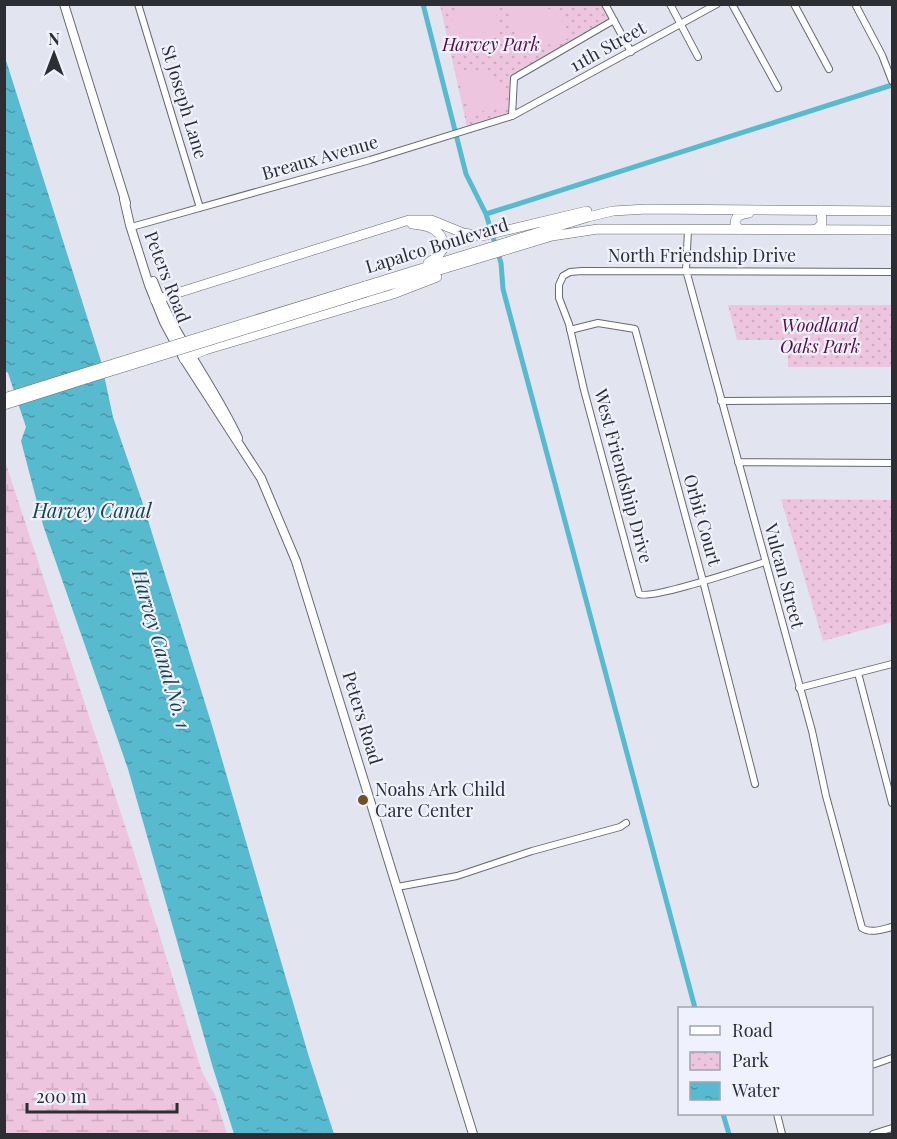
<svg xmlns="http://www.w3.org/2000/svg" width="897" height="1139" viewBox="0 0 897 1139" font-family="'Playfair Display',serif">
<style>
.wetland{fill:url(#wetland-marsh)}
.park{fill:url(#park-dots)}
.garden{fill:#edc5df}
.water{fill:url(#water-ripples)}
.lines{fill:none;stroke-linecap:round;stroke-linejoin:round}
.canal{stroke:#58bace;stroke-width:5}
.street-casing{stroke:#676973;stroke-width:8}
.secondary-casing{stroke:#676973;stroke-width:10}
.primary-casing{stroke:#676973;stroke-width:10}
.street{stroke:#fff;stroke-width:6}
.secondary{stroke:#fff;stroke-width:8}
.primary{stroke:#fff;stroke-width:9}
.primary-bridge-casing{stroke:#676973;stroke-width:10;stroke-linecap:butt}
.primary-bridge{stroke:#fff;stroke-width:9}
.poi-dot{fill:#705126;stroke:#eff2fe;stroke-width:2}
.labels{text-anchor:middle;stroke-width:4.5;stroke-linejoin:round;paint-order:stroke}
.park-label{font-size:18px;font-style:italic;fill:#580b47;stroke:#eff2fe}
.street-label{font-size:18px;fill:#2d2e33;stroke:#eff2fe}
.poi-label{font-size:18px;fill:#2d2e33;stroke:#eff2fe;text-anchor:start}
.water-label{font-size:20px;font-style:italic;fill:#16434c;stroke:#eff2fe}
</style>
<defs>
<pattern id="wetland-marsh" width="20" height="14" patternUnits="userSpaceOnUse" patternTransform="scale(1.5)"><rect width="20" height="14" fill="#edc5df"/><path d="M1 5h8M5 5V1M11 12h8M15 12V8" fill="none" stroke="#ccaac0"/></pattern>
<pattern id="park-dots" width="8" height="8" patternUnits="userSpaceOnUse" patternTransform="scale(1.5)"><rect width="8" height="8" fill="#edc5df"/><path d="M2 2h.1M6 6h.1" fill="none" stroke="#ccaac0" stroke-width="1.8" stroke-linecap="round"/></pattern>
<pattern id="water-ripples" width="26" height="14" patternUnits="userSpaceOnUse" patternTransform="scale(1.5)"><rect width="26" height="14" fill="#58bace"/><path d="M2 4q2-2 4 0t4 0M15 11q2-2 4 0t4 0" fill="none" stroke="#4998a8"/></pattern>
</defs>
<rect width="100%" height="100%" fill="#e2e5f0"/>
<path class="wetland" d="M4,458L135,856L202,1072L215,1095L227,1134H5Z"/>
<path class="park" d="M440,5H605L614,20L514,78L512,116L467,127Z
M728,305H892V367H788V340H737Z
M781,499L892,500V622L823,641Z"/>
<path class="garden" d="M461,4L494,5L500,33L497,36L453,48L451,23Z
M515,4C547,4 556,7 572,37L527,52L522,50L507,7Z
M464,70C479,69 501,75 505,91C506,95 506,101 507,105L473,114L469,111L457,72Z"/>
<path class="water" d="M4,54L101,361L113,417L142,501L211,722L309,1057L334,1134H234L213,1068L128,769L43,525L21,441L26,427L8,373L5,371Z"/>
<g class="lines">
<path class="canal" d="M423,4L466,174L486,214L501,263L503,289L695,1008
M486,214L892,85
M723,1114L729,1134"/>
<g class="street-casing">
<path id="street" d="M138,4L200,208
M605,4L631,52
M670,4L698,57
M732,4L778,88
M794,4L829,69
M855,4L882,55L892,81
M512,116L514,78L614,20
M135,226L370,160L512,116L717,4
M688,230L686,270L812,731L826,796L862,928C871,934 883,929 892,927
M570,330L598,323L635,329L703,581L755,784
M721,401L892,400
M738,462L892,463
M765,562C745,568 652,600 639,594L584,390L569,324L559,298V285L563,276L570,272L582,271L892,272
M858,673L892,803
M799,688L892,664
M397,887L457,876L532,851L620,827L626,823
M872,1065L892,1058
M777,1114L782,1134
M873,1134L892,1128"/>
</g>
<g class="secondary-casing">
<path id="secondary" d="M64,4L126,203
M124,199L130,225L149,285L164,322L184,359L261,478L296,561L473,1134
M153,281C174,337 213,384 238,438"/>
</g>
<g class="primary-casing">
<path id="primary" d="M412,224C428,225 446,231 443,249L438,256L428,263
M740,230L735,224C735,215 742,214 749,213
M812,230L818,228L822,223L821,210
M365,286L588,217L613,211L647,209L892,211
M367,292L552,236L598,229L892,230
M155,300L409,220H431L463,233L482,236L587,211
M184,359L205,350L393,294L437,277
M4,398L87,372
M4,405L89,378"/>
</g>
<use href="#street" class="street"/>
<use href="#secondary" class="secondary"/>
<use href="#primary" class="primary"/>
<g class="primary-bridge-casing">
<path id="primary-bridge" d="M87,372L365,286
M89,378L367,292"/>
</g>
<use href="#primary-bridge" class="primary-bridge"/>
</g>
<circle class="poi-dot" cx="363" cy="800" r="6"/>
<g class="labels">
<g class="park-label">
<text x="491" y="51">Harvey Park</text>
<text x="820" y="332">Woodland<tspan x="820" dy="21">Oaks Park</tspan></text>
</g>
<g class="street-label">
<text transform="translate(608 47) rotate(-29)" y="6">11th Street</text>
<text transform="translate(184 102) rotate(73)" y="6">St Joseph Lane</text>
<text transform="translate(320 158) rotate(-16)" y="6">Breaux Avenue</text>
<text transform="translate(437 246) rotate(-17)" y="6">Lapalco Boulevard</text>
<text x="702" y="262">North Friendship Drive</text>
<text transform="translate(167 277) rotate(69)" y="6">Peters Road</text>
<text transform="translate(623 476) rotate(75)" y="6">West Friendship Drive</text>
<text transform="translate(702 520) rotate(74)" y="6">Orbit Court</text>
<text transform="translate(784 576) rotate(75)" y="6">Vulcan Street</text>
<text transform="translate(362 718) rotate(73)" y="6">Peters Road</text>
</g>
<g class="poi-label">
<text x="375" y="796">Noahs Ark Child<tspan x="375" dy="21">Care Center</tspan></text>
</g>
<g class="water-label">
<text x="92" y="518">Harvey Canal</text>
<text transform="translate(161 649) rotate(74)" y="7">Harvey Canal No. 1</text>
</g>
</g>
<rect width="897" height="1139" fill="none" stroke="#2d2e33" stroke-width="12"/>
<rect x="678" y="1007" width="195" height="108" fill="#eff2fe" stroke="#a1a4ad" stroke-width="1.5"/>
<rect x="690" y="1026" width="30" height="9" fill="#ffffff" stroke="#a1a4ad" stroke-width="1.5"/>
<text x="732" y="1037" font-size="18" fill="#2d2e33">Road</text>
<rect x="690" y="1052" width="30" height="18" fill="url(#park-dots)" stroke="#a1a4ad" stroke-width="1.5"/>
<text x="732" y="1067" font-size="18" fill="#2d2e33">Park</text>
<rect x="690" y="1082" width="30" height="18" fill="url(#water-ripples)" stroke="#a1a4ad" stroke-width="1.5"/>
<text x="732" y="1097" font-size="18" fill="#2d2e33">Water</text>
<g transform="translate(54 54)" stroke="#eff2fe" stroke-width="4.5" paint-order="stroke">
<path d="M0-4.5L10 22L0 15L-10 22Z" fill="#2d2e33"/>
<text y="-9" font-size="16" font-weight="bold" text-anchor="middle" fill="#2d2e33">N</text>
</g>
<path d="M27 1103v9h150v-9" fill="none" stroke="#2d2e33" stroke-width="3"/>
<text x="36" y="1103" font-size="18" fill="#2d2e33" stroke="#eff2fe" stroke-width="4.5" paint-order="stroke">200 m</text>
</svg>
